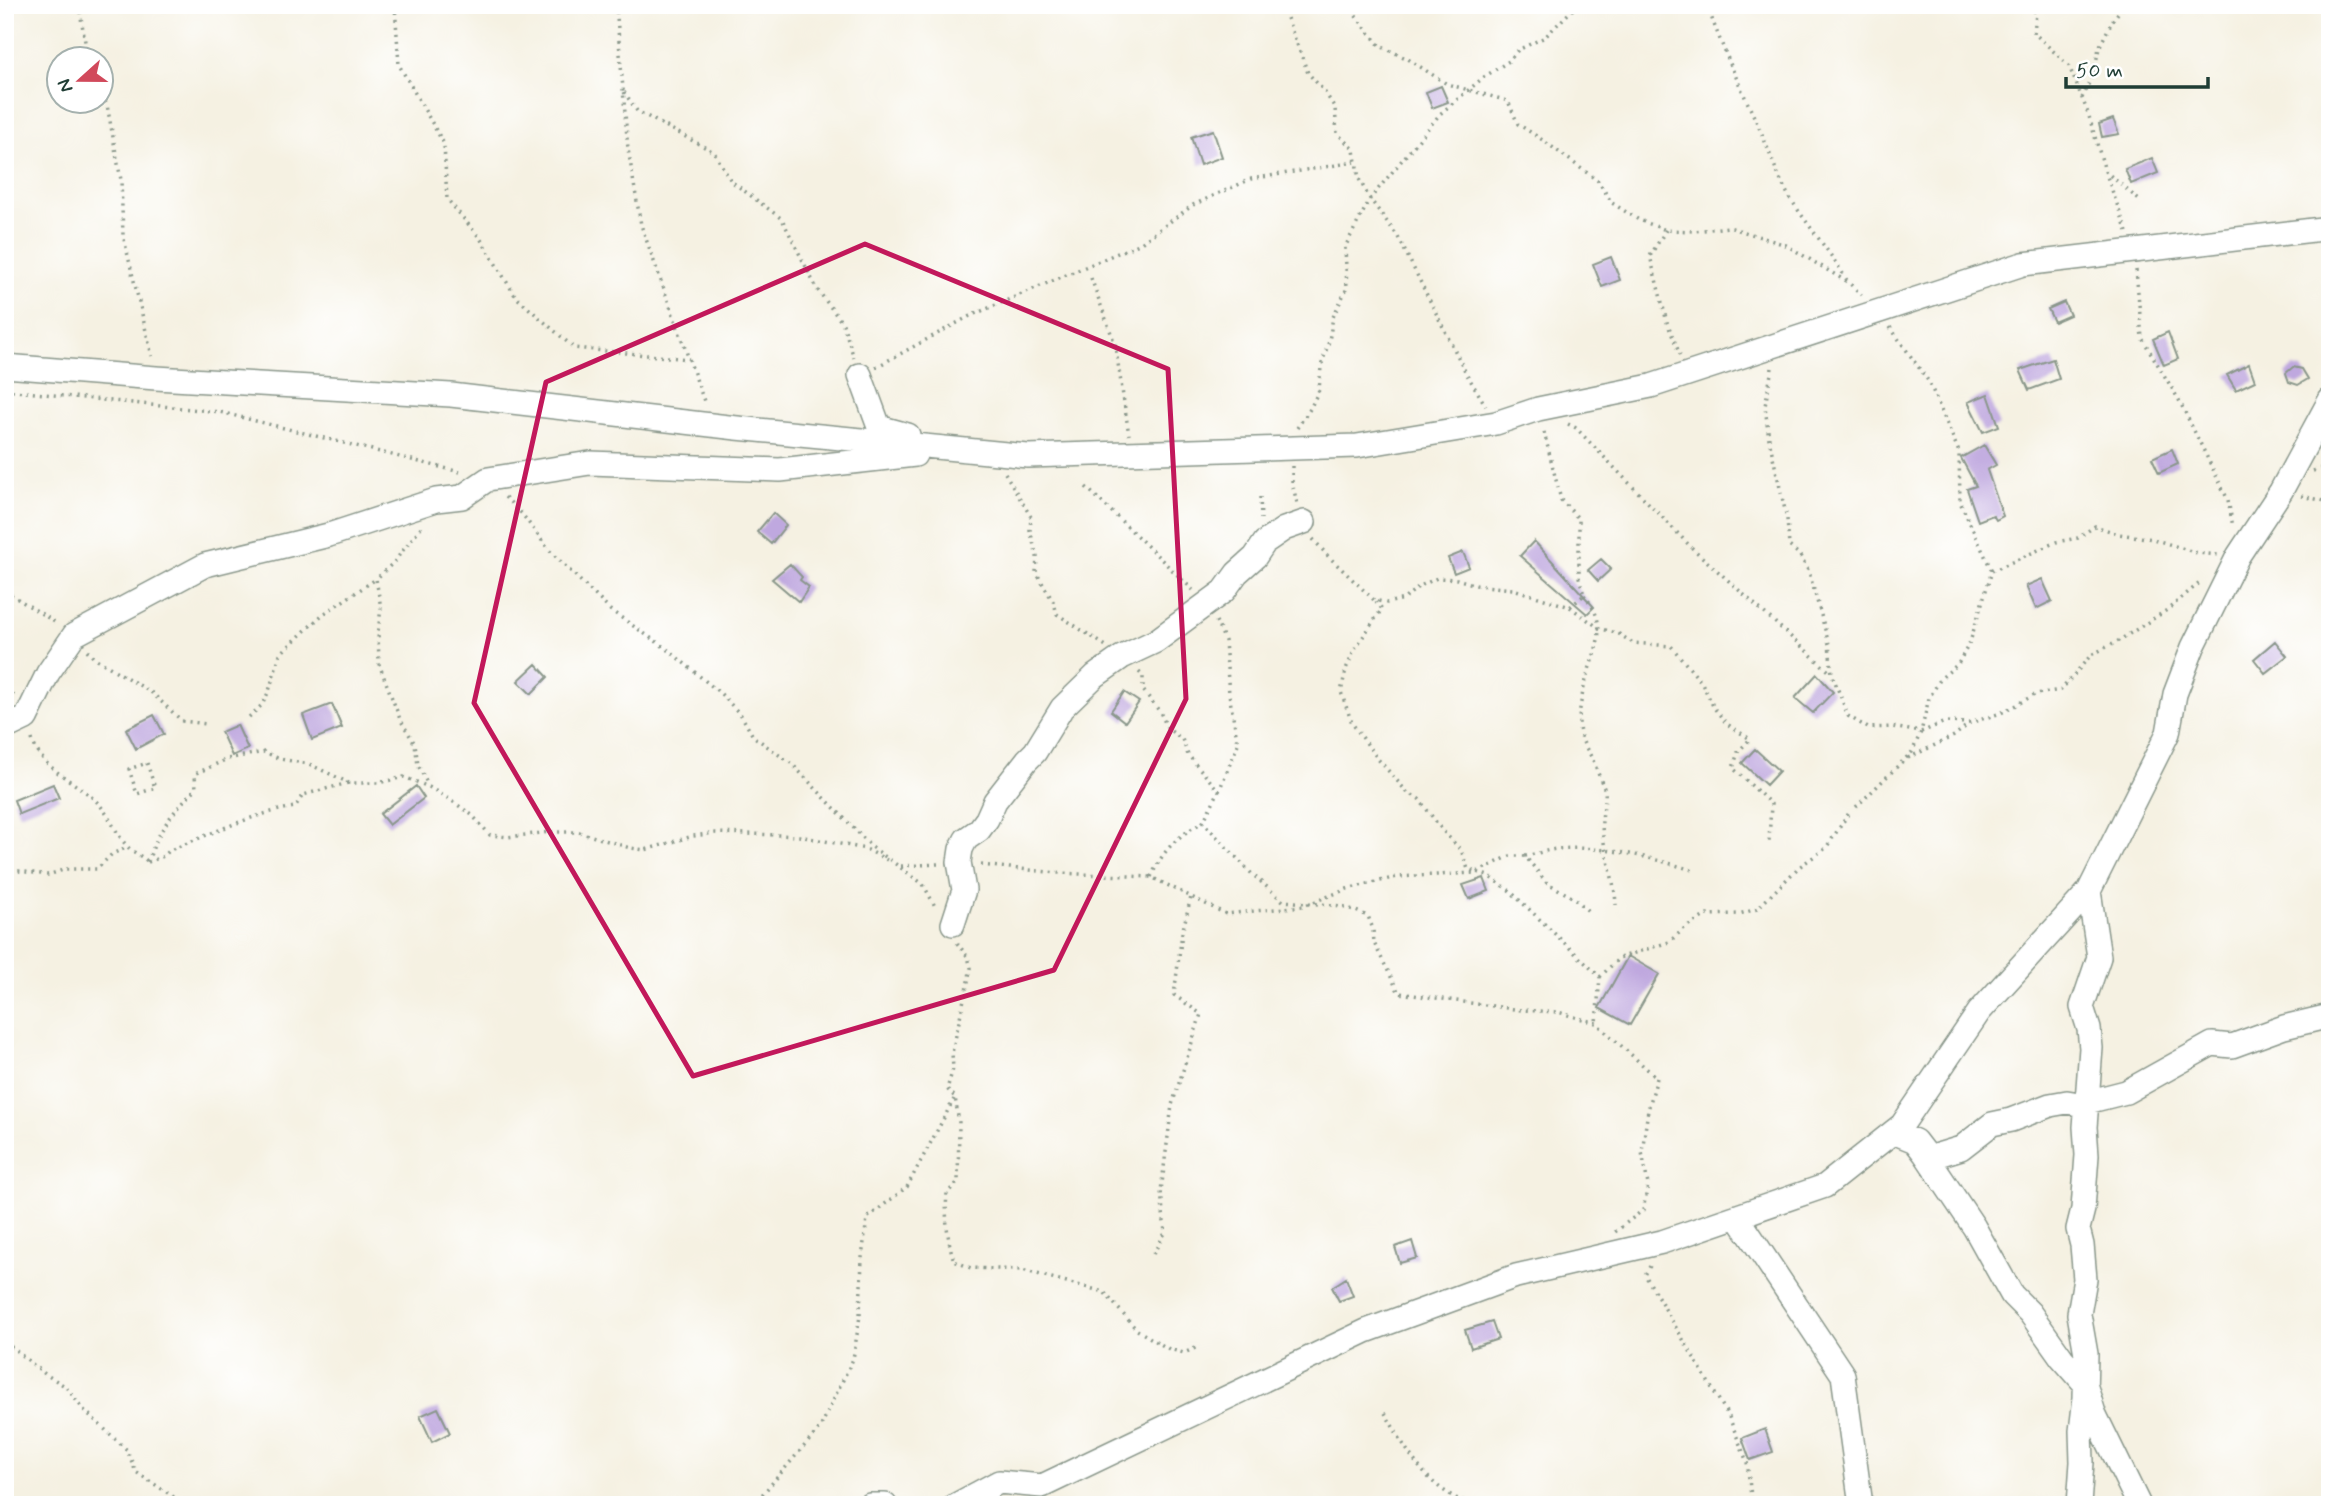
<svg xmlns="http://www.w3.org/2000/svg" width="2335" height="1510" viewBox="0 0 2335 1510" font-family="Mynerve,sans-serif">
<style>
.building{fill:#bfa8df}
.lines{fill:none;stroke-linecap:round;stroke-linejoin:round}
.minor-casing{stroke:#8a978b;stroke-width:26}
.path{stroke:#8a978b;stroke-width:3.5;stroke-dasharray:2 5;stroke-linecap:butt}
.minor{stroke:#fff;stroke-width:23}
.marked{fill:none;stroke:#c2185b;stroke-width:5;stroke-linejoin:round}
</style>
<rect width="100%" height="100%" fill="#fff"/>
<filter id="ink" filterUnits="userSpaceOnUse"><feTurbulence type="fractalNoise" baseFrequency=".0143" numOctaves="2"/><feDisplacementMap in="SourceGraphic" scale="14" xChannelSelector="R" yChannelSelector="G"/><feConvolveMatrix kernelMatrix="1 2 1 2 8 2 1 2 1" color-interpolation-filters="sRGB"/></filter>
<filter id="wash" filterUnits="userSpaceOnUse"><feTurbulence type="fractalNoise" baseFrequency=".00686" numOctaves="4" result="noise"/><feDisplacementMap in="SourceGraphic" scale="28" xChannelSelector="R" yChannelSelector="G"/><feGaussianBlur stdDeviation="1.57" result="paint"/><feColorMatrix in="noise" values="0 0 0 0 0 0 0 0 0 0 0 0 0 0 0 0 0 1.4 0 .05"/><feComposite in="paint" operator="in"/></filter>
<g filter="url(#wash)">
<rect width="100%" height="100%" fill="#f5f1e2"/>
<g id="blocks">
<path class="building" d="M1441,86L1448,102L1432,108L1426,92Z
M2113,119L2119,134L2102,137L2099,124Z
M1213,130L1222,157L1200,165L1191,137Z
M2152,158L2158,173L2131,184L2125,169Z
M1611,257L1620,280L1602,287L1593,264Z
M2064,302L2070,315L2054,322L2048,309Z
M2168,332L2178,359L2164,365L2153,339Z
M2053,359L2059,379L2029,390L2020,370Z
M2249,364L2255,381L2236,390L2227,375Z
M2293,367L2302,369L2308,379L2298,385L2289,382L2286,373Z
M1988,394L1999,426L1983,432L1968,402Z
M1984,445L1996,465L1987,470L2003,516L1996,520L1993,515L1978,521L1967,489L1976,486L1961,458Z
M2172,449L2178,464L2159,473L2152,458Z
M773,513L786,525L771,544L757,532Z
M1534,541L1594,607L1587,614L1520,556Z
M1463,552L1469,567L1454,573L1448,558Z
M1601,559L1611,569L1598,581L1588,570Z
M790,564L802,577L800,580L809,587L799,602L772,579Z
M2042,579L2052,601L2036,609L2026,586Z
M2275,641L2287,656L2265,673L2254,659Z
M536,664L548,677L531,694L518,681Z
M1817,674L1833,692L1813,713L1795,698Z
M1124,692L1139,702L1125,722L1111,711Z
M332,704L342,728L312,740L303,715Z
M154,715L164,734L136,749L126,729Z
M237,725L248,749L232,756L221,732Z
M1755,749L1779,771L1766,785L1742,763Z
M53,784L59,798L19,814L14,800Z
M416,786L424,798L389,825L380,814Z
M1484,878L1489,891L1469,899L1463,885Z
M1628,956L1659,974L1630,1025L1599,1008Z
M1412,1241L1417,1258L1400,1263L1395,1247Z
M1346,1278L1353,1296L1339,1301L1332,1287Z
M1492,1322L1498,1339L1471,1348L1465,1330Z
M438,1408L450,1433L432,1442L420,1416Z
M1765,1429L1773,1452L1750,1460L1742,1438Z"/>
</g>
</g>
<g filter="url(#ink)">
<use href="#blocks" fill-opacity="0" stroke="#8a978b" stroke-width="2"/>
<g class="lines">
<g class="minor-casing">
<path id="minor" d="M5,366L156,378L451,395L737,428L1028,456L1357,446L1496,423L1538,409L1651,386L2023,264L2330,228
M860,375L879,427L908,435
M5,728L26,718L48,673L74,635L205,565L329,535L436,500L462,497L488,479L590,463L780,470L915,455
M953,924L964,890L959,862L961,849L966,839L979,830L987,819L995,801L1027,760L1035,752L1062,708L1095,676L1122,657L1156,641L1224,591L1237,573L1255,557L1265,542L1284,529L1304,522
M1893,1132L1915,1141L1925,1154L1974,1227L2012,1295L2030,1313L2062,1358L2085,1384L2094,1413L2139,1505
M1928,1158L1961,1148L1992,1124L2011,1120L2050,1105L2067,1102L2079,1104L2126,1092L2212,1044L2232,1046L2284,1027L2330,1016
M1737,1216L1843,1375L1861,1505
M870,1505H885
M956,1505L999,1482L1042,1486L1366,1331L1516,1276L1662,1242L1825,1186L1902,1125L1979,1012L2089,891L2168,733L2175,694L2193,647L2238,556L2281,491L2330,400
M2079,1505L2082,1462L2081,1431L2085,1398L2086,1354L2079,1314L2085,1279L2082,1245L2078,1229L2083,1209L2087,1155L2085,1127L2091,1048L2089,1029L2082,1007L2099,957L2089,891"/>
</g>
<path class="path" d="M79,5L88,60
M395,5L399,65L444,144L447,199L480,238L516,297L574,348L689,359
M616,5L628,149L641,225L705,404
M1270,5H1271
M1282,5L1308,73L1324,91L1335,108L1337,133L1354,150L1359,179L1370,199L1397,235L1466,373L1486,406
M1347,5L1380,46L1408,59L1447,84L1508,101L1518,124L1544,141L1598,181L1612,203L1639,220L1666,230L1694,231L1729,227L1786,245L1849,283L1862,295
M1707,5C1723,51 1742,90 1762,134C1771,156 1778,178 1790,198C1809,227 1831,253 1848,282
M2030,5L2036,13L2034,33L2069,66L2088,113L2105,171L2139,200
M2321,5L2330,34
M624,92L637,111L714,152L731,181L782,219L817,289L843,324L854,358
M102,95L107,105L121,180L123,235L152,356
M2082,98L2094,72L2099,48L2112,21L2124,5
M2105,171L2127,232
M1666,230L1650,256L1667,322L1680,355
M2136,270L2142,338L2179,400L2228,500L2233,527
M1091,278L1115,344L1129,435
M1890,327L1929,382L1959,452L1960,502L1992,571
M876,367L970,316L1141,243L1193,205L1251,179L1355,162
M1772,368L1765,406L1769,439L1787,519L1789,546L1799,554L1809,572L1829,644L1832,674L1848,716L1868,728L1892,727L1921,732L1945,722L1970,723
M5,390L220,412L460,472
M1568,424L1576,428L1691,547L1831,673
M1297,428L1310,409L1319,390L1321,367L1329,341L1333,317L1347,288L1345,247L1370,199L1440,114L1484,77L1509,61L1518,50L1545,37L1577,5
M1292,466V482L1297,503
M2313,471L2330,465
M1005,473L1031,517L1030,530L1037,557L1036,572L1054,603L1057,614L1106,646
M1086,487L1193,590
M2301,496L2330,502
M505,497L522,514L549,550L610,610L667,649L720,693L741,715L753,736L793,765L872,847L923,884L936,908
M1260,497L1261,519
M421,527L394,562L376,579L381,608L378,632L379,664L400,719L415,744L418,765L428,785
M1313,539L1328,556L1374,600L1387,603L1404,599L1418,587L1437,578L1457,579L1476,585L1513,589L1570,607L1584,595L1579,577V519L1561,500L1543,428
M5,591L58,624
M1584,595C1609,625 1597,644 1587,676C1583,691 1579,707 1579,723C1579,738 1585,746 1592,758C1596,767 1600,779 1604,788C1608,797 1601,814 1602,825C1603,852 1615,878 1616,905
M1376,601L1382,609L1356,647L1346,669L1341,692L1352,723L1377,758L1407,792L1419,799L1443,831L1461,850L1468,869L1488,876L1509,890L1600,977L1596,1023
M1570,607L1599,628L1619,634L1633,643L1671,646L1702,683L1714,708L1727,724L1750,739L1738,752L1733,768L1771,804L1769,841
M1216,621L1225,641L1229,694L1238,744L1219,791L1203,822L1252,874L1283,901L1343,906L1368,916L1373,929L1374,943L1399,993L1521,1010L1558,1012L1596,1023L1657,1078L1648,1110L1642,1152L1648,1185L1643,1210L1615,1232
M87,650L93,657L152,693L182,721L207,724
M1139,672L1143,676V690L1160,712L1168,729L1182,739L1188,755L1219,791
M5,682L14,696
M249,717L262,705L269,691L280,654L322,615L376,579
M32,739C41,770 77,781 98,803C111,817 117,837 130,849C136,854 143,857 148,862
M1908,758L1954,736L1970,723L2001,713L2036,694L2061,690L2091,655L2115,643L2167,610L2202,581
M147,763L155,788L137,794L129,769Z
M1856,807L1912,752L1921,732L1929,698L1941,678L1958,664L1970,642L1992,571L2056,542L2078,538L2095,526L2119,534L2153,539L2197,553L2218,555
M1525,856C1536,854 1547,850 1557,849C1603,845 1649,857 1692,870
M148,862C157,832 174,809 196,789L195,774L227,759L264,752L280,759L309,764L349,783H378L404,777L429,787L452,801L472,815L490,835L508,837L551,832H579L630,848L645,850L693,836L716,833L778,835L799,836L866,849L887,860
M148,862L164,856L170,850C211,834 251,814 295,807L303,795L348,783
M981,865L1058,873L1151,877L1226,914L1303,906L1347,889L1397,877L1475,873L1510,856H1525L1546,882L1577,900L1588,911
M901,866L938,864
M5,875L19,871L48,875L66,869H97L112,854L128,847
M1151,877C1164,849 1176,837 1203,822
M957,943L968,957L971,968L952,1053L953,1069L947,1089L955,1097L959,1123L958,1182L947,1193C945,1217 947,1238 954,1261L971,1268L1022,1270L1104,1292L1137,1330L1169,1349L1184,1353L1200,1346
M1600,977L1619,958L1669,942L1687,926L1707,915L1739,914L1757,909L1799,867L1826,848L1849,813
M1153,1254L1165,1233L1161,1191L1172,1105L1201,1014L1174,995L1182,933L1191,897
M1650,1266L1645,1275L1729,1417L1747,1462L1752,1505
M5,1342L45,1374L65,1386L83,1409L127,1450L136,1472L186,1505
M1385,1413C1404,1445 1421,1480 1456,1498C1463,1501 1470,1502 1477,1505
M753,1505L820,1428L853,1359L860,1316L862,1258L867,1218L907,1187L954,1099"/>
<use href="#minor" class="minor"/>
</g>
</g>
<path class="marked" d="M865,244L1168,369L1186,699L1054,970L693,1076L474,703L546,382Z"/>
<rect width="2335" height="1510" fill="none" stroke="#fff" stroke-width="28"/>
<g transform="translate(80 80) rotate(249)"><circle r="33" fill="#ffffff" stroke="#a5b1ae" stroke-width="2"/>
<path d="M0-5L12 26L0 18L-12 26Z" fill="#d1495b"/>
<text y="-10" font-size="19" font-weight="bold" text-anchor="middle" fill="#1f3d34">N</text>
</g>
<path d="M2066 77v10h142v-10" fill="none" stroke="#1f3d34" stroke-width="3.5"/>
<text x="2076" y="77" font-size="21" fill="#1f3d34" stroke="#ffffff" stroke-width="5" paint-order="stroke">50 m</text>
</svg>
